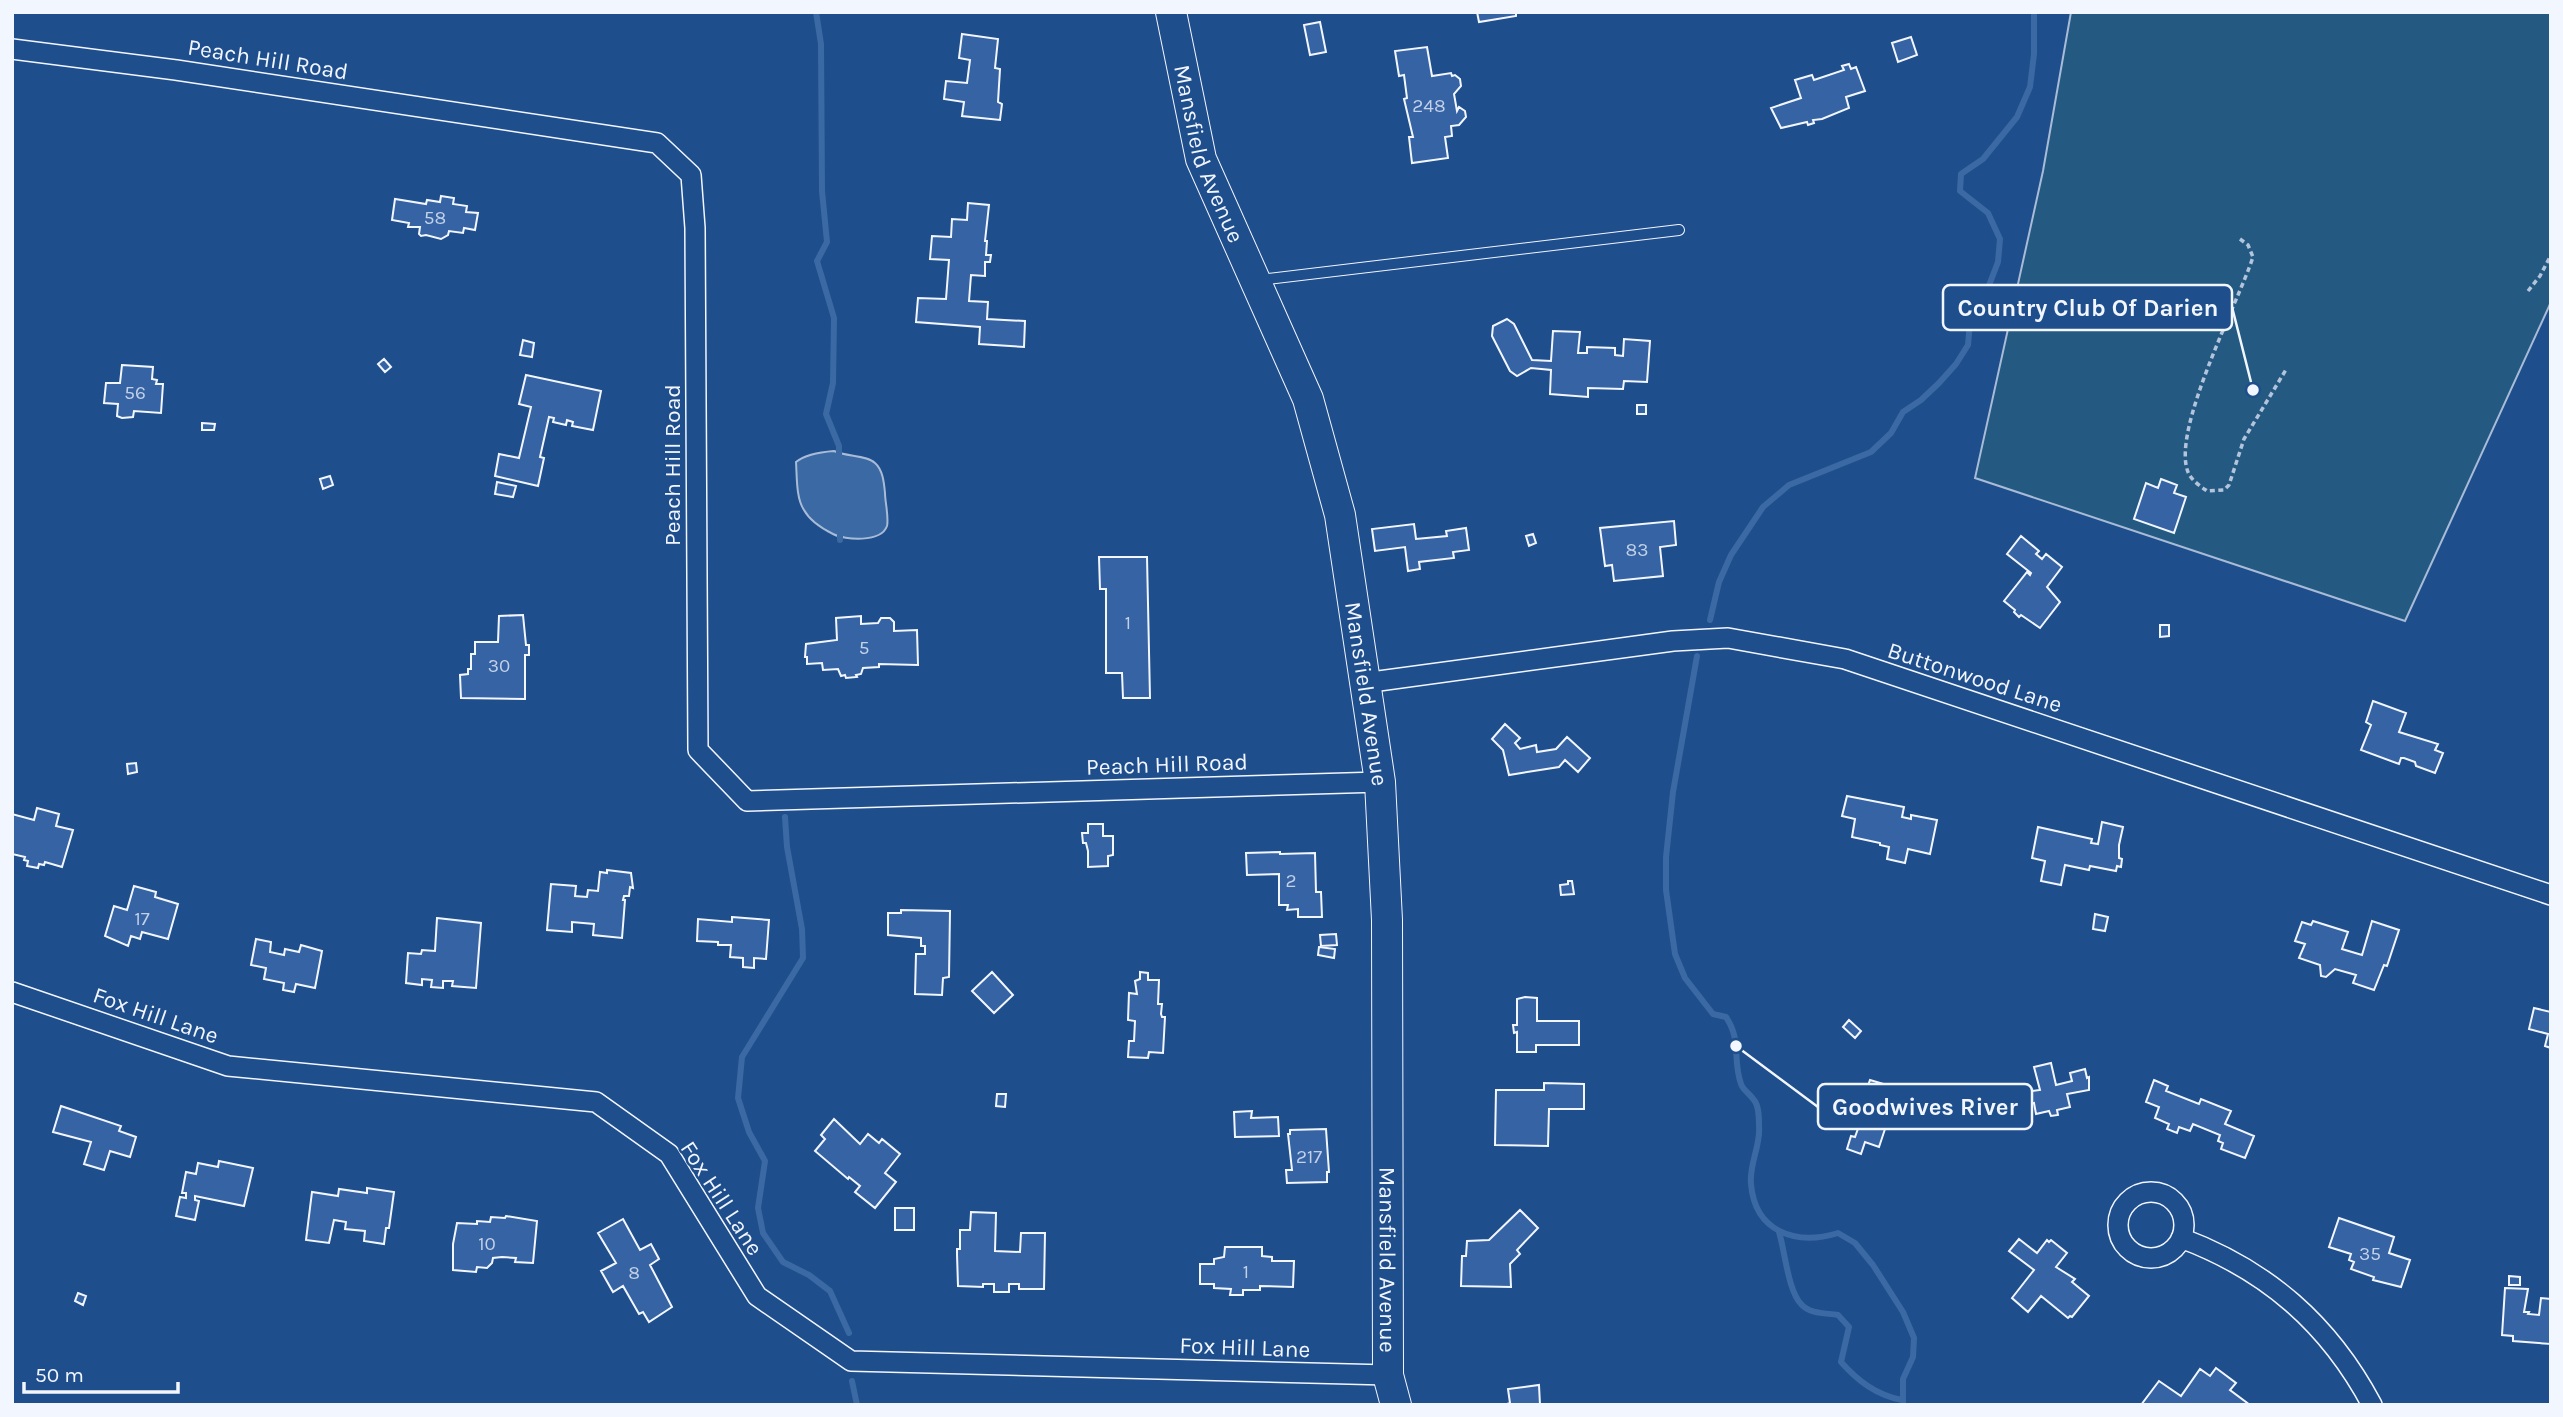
<svg xmlns="http://www.w3.org/2000/svg" width="2563" height="1417" viewBox="0 0 2563 1417" font-family="Karla,sans-serif">
<style>
.green{fill:#245a82;stroke:#a8bbd7;stroke-width:2}
.water{fill:#3b69a3;stroke:#a8bbd7;stroke-width:2}
.lines{fill:none;stroke-linecap:round;stroke-linejoin:round}
.stream{stroke:#3b69a3;stroke-width:6}
.building{fill:#3563a3;stroke:#f2f6ff;stroke-width:2}
.service-casing{stroke:#f2f6ff;stroke-width:12}
.minor-casing{stroke:#f2f6ff;stroke-width:22}
.primary-casing{stroke:#f2f6ff;stroke-width:32}
.path{stroke:#b3c4dc;stroke-width:3.5;stroke-dasharray:5 3.5;stroke-linecap:butt}
.service{stroke:#1f4e8c;stroke-width:10}
.minor{stroke:#1f4e8c;stroke-width:19}
.primary{stroke:#1f4e8c;stroke-width:30}
.labels{text-anchor:middle;stroke-width:5;stroke-linejoin:round;paint-order:stroke}
.number-label{font-size:19px;fill:#c3d1e8}
.street-label{font-size:23px;fill:#f2f6ff;stroke:#1f4e8c}
.leader{fill:none;stroke:#f2f6ff;stroke-width:2.5}
.callout-dot{fill:#f2f6ff;stroke:#1f4e8c;stroke-width:2.5}
.callout{fill:#1f4e8c;stroke:#f2f6ff;stroke-width:2.5}
.callout-label{font-size:24px;text-anchor:middle;font-weight:bold;fill:#f2f6ff}
</style>
<rect width="100%" height="100%" fill="#1f4e8c"/>
<path class="green" d="M2071,12H2551V302L2405,621L1975,478L2043,171Z"/>
<path class="water" d="M834,451C847,457 867,455 875,463C883,470 884,483 885,493C885,502 889,517 887,526C881,543 845,540 833,534C823,529 810,521 804,510C796,498 797,477 796,462C806,454 821,452 834,451Z"/>
<g class="lines">
<path class="stream" d="M816,12L821,44L822,191L827,242L817,261L834,318L833,383L826,414L839,446V460
M840,527V540
M1710,620L1719,582L1731,555L1763,507L1789,485L1871,452L1891,433L1903,412L1921,400L1939,383L1956,364L1968,345L1970,322L1981,306L1998,262L2000,239L1988,213L1960,191L1961,174L1983,159L2017,117L2030,87L2034,54V12
M1697,656L1673,792L1666,857V890L1675,954L1685,978L1713,1014L1726,1017C1742,1041 1732,1058 1741,1084C1743,1090 1750,1094 1754,1100C1759,1106 1759,1118 1759,1126C1761,1145 1749,1164 1751,1184C1755,1232 1796,1246 1838,1233L1855,1243L1873,1265L1903,1312L1914,1338L1913,1357L1903,1379V1405
M785,817L787,847L802,929L803,958L742,1057L738,1098L749,1132L765,1161L758,1208L763,1233L783,1262L809,1275L830,1291L849,1333
M1779,1232C1785,1251 1788,1292 1802,1305C1810,1314 1827,1313 1838,1315L1849,1327L1841,1362C1858,1381 1876,1395 1902,1400
M852,1381L857,1405"/>
</g>
<path class="building" d="M1477,12H1516V16L1479,22Z
M1320,22L1326,52L1310,55L1304,25Z
M962,34L998,39L995,68L1000,69L998,102L1002,104L1000,120L962,116L964,102L944,99L946,81L967,83L970,60L959,58Z
M1911,37L1917,55L1898,62L1892,43Z
M1427,47L1432,76L1451,73L1452,76L1455,75L1460,79L1461,86L1454,94L1457,111L1459,107L1465,111L1466,117L1459,125L1451,126L1452,136L1445,137L1448,158L1412,163L1409,137H1413L1404,99L1407,98L1404,75L1399,76L1395,51Z
M1849,64L1851,69L1856,67L1865,91L1846,97L1849,108L1822,119L1813,120L1814,123L1808,125L1807,122L1781,128L1771,108L1801,98L1795,80L1812,75L1814,80L1844,70L1842,66Z
M441,196L454,198L453,204L467,206L466,212L478,213L475,230L464,228L463,233L449,231L448,235L441,239L426,235L421,236L419,234L420,227H408L409,223L392,220L395,199L426,204L427,200L440,202Z
M968,203L989,205L985,241H987L986,255H991L990,262H985V276L971,275L969,301L988,302L987,319L1025,321L1024,347L979,344L980,327L916,322L918,298L946,299L949,260L930,259L932,236L951,237L952,219L967,220Z
M1507,319L1514,324L1532,360L1551,361L1553,331L1580,332L1578,353H1587V347L1615,348V355L1623,356L1624,339L1650,341L1647,382L1624,381L1623,389L1588,388V397L1550,394L1551,370L1531,368L1517,376L1510,371L1492,336L1493,326Z
M523,340L534,343L532,357L520,355Z
M384,359L391,367L385,372L378,364Z
M122,365L153,367L152,379L157,380L156,384H163L161,413L134,411L133,417L122,418L117,416L118,404L104,403L106,383H120Z
M526,375L601,391L593,430L572,426L573,422L567,420L566,425L553,422L554,418L549,417L540,457L544,458L538,486L495,476L499,454L519,458L531,407L519,404Z
M1637,405H1646V414H1637Z
M202,423L215,424L214,430H202Z
M330,476L333,485L323,489L320,479Z
M2161,479L2177,485L2174,493L2186,497L2174,533L2134,519L2146,483L2158,488Z
M497,482L516,486L513,497L495,494Z
M1674,521L1676,545L1660,547L1663,576L1614,581L1612,565L1605,566L1600,528Z
M1414,524L1416,539L1447,536L1446,531L1466,528L1469,550L1453,552L1454,558L1419,562L1420,569L1408,571L1405,547L1375,551L1372,529Z
M1533,534L1536,543L1529,546L1526,536Z
M2021,536L2039,551L2036,554L2042,559L2046,554L2062,567L2047,587L2060,602L2040,628L2021,615L2019,617L2014,612L2015,610L2004,601L2027,572L2030,575L2031,573L2007,554Z
M1099,557H1147L1150,698H1123L1122,673H1106V589H1100Z
M523,615L526,645H529V655H525V699L461,698L460,675L468,674V669H471V654H475V642H498L499,616Z
M861,616V624L878,623L881,618H890L894,622V631L917,630L918,665L879,664V667L863,668L861,674L856,675L857,677L846,678L845,675L841,676L838,669L823,670L822,663L807,664V657H805L806,644L837,640L836,618Z
M2160,625H2169V636L2160,637Z
M2373,701L2406,713L2399,732L2438,744L2435,750L2443,753L2435,773L2416,766L2415,762L2404,758H2401L2399,764L2361,750L2371,725L2366,722Z
M1505,724L1520,738L1515,743L1520,749L1536,745L1537,752L1556,749L1567,737L1590,758L1578,772L1565,760L1559,767L1509,775L1503,750L1492,739Z
M136,763L137,772L128,774L127,764Z
M1847,796L1904,807L1902,817L1911,819V815L1937,820L1930,854L1908,849L1905,863L1887,859L1889,847L1880,845V843L1852,837L1855,819L1842,816Z
M37,808L59,814L56,826L73,830L62,867L45,862L44,865L39,864L38,868L27,866L28,861L24,860L25,857L12,854V814L34,820Z
M2102,822L2123,827L2119,845V858L2122,859L2121,867L2117,866L2116,871L2090,866L2089,870L2065,865L2061,885L2041,881L2045,861L2032,858L2038,827L2092,839L2091,843L2098,844Z
M1088,824H1103V836H1113V855L1108,856V866L1088,867V851L1086,843H1083L1082,833H1088Z
M1280,852V854L1315,853L1316,892H1321L1322,917H1298V909L1287,910L1288,905H1279V874L1247,875L1246,853Z
M607,870L631,873L633,888L630,887L629,896H624L623,900H625L622,938L593,935L594,924L572,922V932L547,930L551,884L576,886L575,896L587,897L588,890L598,891L600,872L607,873Z
M1568,881H1572L1574,894L1561,895L1560,885L1568,884Z
M134,886L156,892L155,897L178,904L168,939L142,932L140,939L131,936L128,946L105,936L114,906L127,910Z
M901,910L950,911L949,977L943,978L942,995L915,994L916,954H925V946H921V938L888,935V913H901Z
M2095,914L2108,917L2105,931L2093,929Z
M732,917L769,920L766,959L754,958V968L743,967V958L730,957L731,945H718V942L697,941L698,919L732,922Z
M437,918L481,923L476,988L452,986L453,981H443V988L431,987L432,980L422,979V985L406,983L408,953L421,954L422,950L435,951Z
M2313,921L2348,932L2342,949L2362,955L2372,921L2399,930L2387,966L2384,965L2374,990L2353,983L2356,975L2335,969L2326,977L2321,976L2320,965L2299,958L2305,944L2295,941L2302,922L2311,925Z
M1336,934L1337,945L1321,946L1320,935Z
M256,939L271,942L270,952L284,955L285,949L299,952L301,945L322,951L315,988L296,984L294,992L283,990L284,983L264,979L266,968L251,965Z
M1319,947L1335,949L1334,958L1318,955Z
M992,972L1013,995L994,1013L972,991Z
M1140,972L1148,973V980H1159L1158,1004H1162L1161,1014L1162,1017H1165L1163,1053L1149,1052L1148,1058L1128,1057L1129,1041H1134L1135,1021L1128,1020L1129,993L1137,994L1135,981L1140,979Z
M1525,997L1537,998V1021H1579V1045H1536V1052H1517V1032L1514,1033L1513,1025H1517V999Z
M2534,1008L2551,1012V1048L2545,1046L2548,1034L2529,1029Z
M1849,1020L1861,1031L1855,1038L1843,1027Z
M2051,1063L2056,1085L2072,1081L2070,1073L2085,1069L2087,1078L2089,1077V1090L2067,1094L2070,1107L2057,1110L2058,1115L2051,1116L2049,1111L2036,1114L2034,1103L2018,1106L2015,1093L2040,1090L2034,1067Z
M1870,1080L1890,1086L1881,1111L1890,1114L1879,1147L1865,1142L1861,1154L1847,1149L1851,1136L1855,1137L1866,1106L1861,1105Z
M2154,1080L2168,1086L2166,1091L2199,1104L2201,1099L2231,1111L2225,1124L2254,1136L2245,1158L2221,1149L2223,1143L2218,1141L2220,1135L2193,1124L2190,1131L2179,1127L2177,1133L2167,1129L2169,1124L2155,1118L2159,1107L2146,1102Z
M1544,1083L1584,1084V1109H1549L1548,1146L1495,1145L1496,1090H1544Z
M997,1094H1006L1005,1107L996,1106Z
M61,1106L121,1126L119,1131L136,1137L130,1157L110,1151L104,1170L84,1164L91,1142L53,1132Z
M1252,1111L1251,1118L1278,1117L1279,1136L1235,1137L1234,1112Z
M834,1119L860,1144L868,1134L879,1143L882,1139L900,1154L885,1173L896,1182L875,1208L855,1192L860,1186L849,1177L848,1179L815,1151L825,1139L821,1135Z
M1326,1129L1329,1172H1327V1182L1287,1183L1286,1170H1292L1288,1134H1290V1130Z
M219,1161L253,1168L244,1206L195,1196V1200L199,1201L195,1220L176,1216L180,1197L186,1198V1193H182L186,1172L196,1174L198,1163L218,1167Z
M367,1188L394,1192L389,1228H386L384,1244L364,1241L365,1231L345,1229L346,1222L334,1220L329,1243L306,1240L312,1192L338,1196L339,1189L367,1193Z
M895,1208H914V1230H895Z
M1520,1210L1538,1228L1517,1250L1520,1254L1510,1264L1511,1287L1461,1286L1462,1256H1466L1467,1241L1489,1240Z
M971,1212L996,1213L995,1251L1020,1252L1021,1233H1045L1044,1289H1019V1284H1009V1292H994V1284H983V1287L958,1286L957,1254V1249H960V1230H970Z
M506,1216L537,1221L533,1263L515,1262L516,1258L502,1257L493,1258L492,1263L487,1268L477,1267L476,1272L453,1270V1244L457,1223L477,1224V1221L490,1222L491,1217L505,1218Z
M2339,1218L2394,1237L2389,1253L2410,1260L2401,1287L2373,1280L2374,1277L2351,1269L2354,1262L2349,1260L2351,1254L2329,1247Z
M623,1219L640,1250L651,1244L659,1259L650,1265L672,1307L649,1322L643,1312L639,1314L623,1286L613,1292L601,1271L616,1263L598,1233Z
M2019,1239L2037,1253L2047,1240L2049,1242L2051,1240L2067,1253L2056,1267L2075,1279L2072,1282L2089,1296L2072,1317L2070,1316L2068,1318L2041,1296L2028,1312L2012,1298L2034,1270L2009,1251Z
M1225,1247H1262V1256L1272,1257V1261H1294L1293,1287L1260,1286V1290H1243V1295H1230L1231,1289L1214,1288V1284H1200V1264H1214V1259L1224,1257Z
M2509,1276L2520,1277V1285H2509Z
M2505,1288L2528,1289L2524,1312H2529L2528,1314L2539,1315L2541,1298L2551,1299V1344L2513,1341V1336L2502,1335Z
M78,1293L86,1296L83,1305L75,1301Z
M2216,1368L2236,1383L2230,1390L2250,1405H2141L2159,1381L2181,1396L2200,1369L2210,1376Z
M1539,1385L1540,1405H1504L1510,1403L1508,1389Z"/>
<g class="lines">
<g class="service-casing">
<path id="service" d="M1259,280L1679,230"/>
</g>
<g class="minor-casing">
<path id="minor" d="M12,49L176,70L657,143L691,175L695,228L698,750L747,801L1380,782
M1364,683L1673,641L1728,638L1845,659L2551,895
M12,992L228,1066L596,1102L669,1154L757,1296L851,1361L1388,1375
M2118 1225a33 33 0 1 1 66 0a33 33 0 1 1-66 0Z
M2181,1238C2267,1270 2329,1324 2372,1405"/>
</g>
<g class="primary-casing">
<g id="primary">
<path id="s1" d="M1171,12L1201,159L1308,399L1340,515L1380,782L1387,920L1388,1375L1396,1405"/>
</g>
</g>
<path class="path" d="M2240,239L2248,245L2253,257C2238,303 2171,430 2188,472C2191,480 2200,486 2207,491L2224,490L2229,485L2244,439L2287,368
M2528,291L2540,276L2551,255"/>
<use href="#service" class="service"/>
<use href="#minor" class="minor"/>
<use href="#primary" class="primary"/>
</g>
<g class="labels">
<g class="number-label">
<text x="1429" y="112">248</text>
<text x="435" y="224">58</text>
<text x="135" y="399">56</text>
<text x="1637" y="556">83</text>
<text x="1128" y="629">1</text>
<text x="864" y="654">5</text>
<text x="499" y="672">30</text>
<text x="1291" y="887">2</text>
<text x="142" y="925">17</text>
<text x="1309" y="1163">217</text>
<text x="487" y="1250">10</text>
<text x="2370" y="1260">35</text>
<text x="1246" y="1278">1</text>
<text x="634" y="1279">8</text>
</g>
<g class="street-label">
<text transform="translate(268 59) rotate(9)" y="8">Peach Hill Road</text>
<text dy="8" stroke="none"><textPath href="#s1" startOffset="147">Mansfield Avenue</textPath></text>
<text transform="translate(672 465) rotate(-90)" y="8">Peach Hill Road</text>
<text transform="translate(1975 677) rotate(18)" y="8">Buttonwood Lane</text>
<text dy="8" stroke="none"><textPath href="#s1" startOffset="714">Mansfield Avenue</textPath></text>
<text transform="translate(1167 764) rotate(-2)" y="8">Peach Hill Road</text>
<text transform="translate(156 1015) rotate(19)" y="8">Fox Hill Lane</text>
<text transform="translate(722 1198) rotate(57)" y="8">Fox Hill Lane</text>
<text dy="8" stroke="none"><textPath href="#s1" startOffset="1281">Mansfield Avenue</textPath></text>
<text transform="translate(1245 1347) rotate(2)" y="8">Fox Hill Lane</text>
</g>
</g>
<path class="leader" d="M2253 390L2232 307M1736 1046L1818 1107"/>
<g class="callout-dot">
<circle cx="2253" cy="390" r="7"/>
<circle cx="1736" cy="1046" r="7"/>
</g>
<g class="callout">
<rect x="1943" y="285" width="289" height="45" rx="7"/>
<rect x="1818" y="1084" width="214" height="45" rx="7"/>
</g>
<g class="callout-label">
<text x="2088" y="316">Country Club Of Darien</text>
<text x="1925" y="1115">Goodwives River</text>
</g>
<rect width="2563" height="1417" fill="none" stroke="#f2f6ff" stroke-width="28"/>
<path d="M24 1382v10h154v-10" fill="none" stroke="#f2f6ff" stroke-width="3.5"/>
<text x="35" y="1382" font-size="21" fill="#f2f6ff" stroke="#1f4e8c" stroke-width="5" paint-order="stroke">50 m</text>
</svg>
